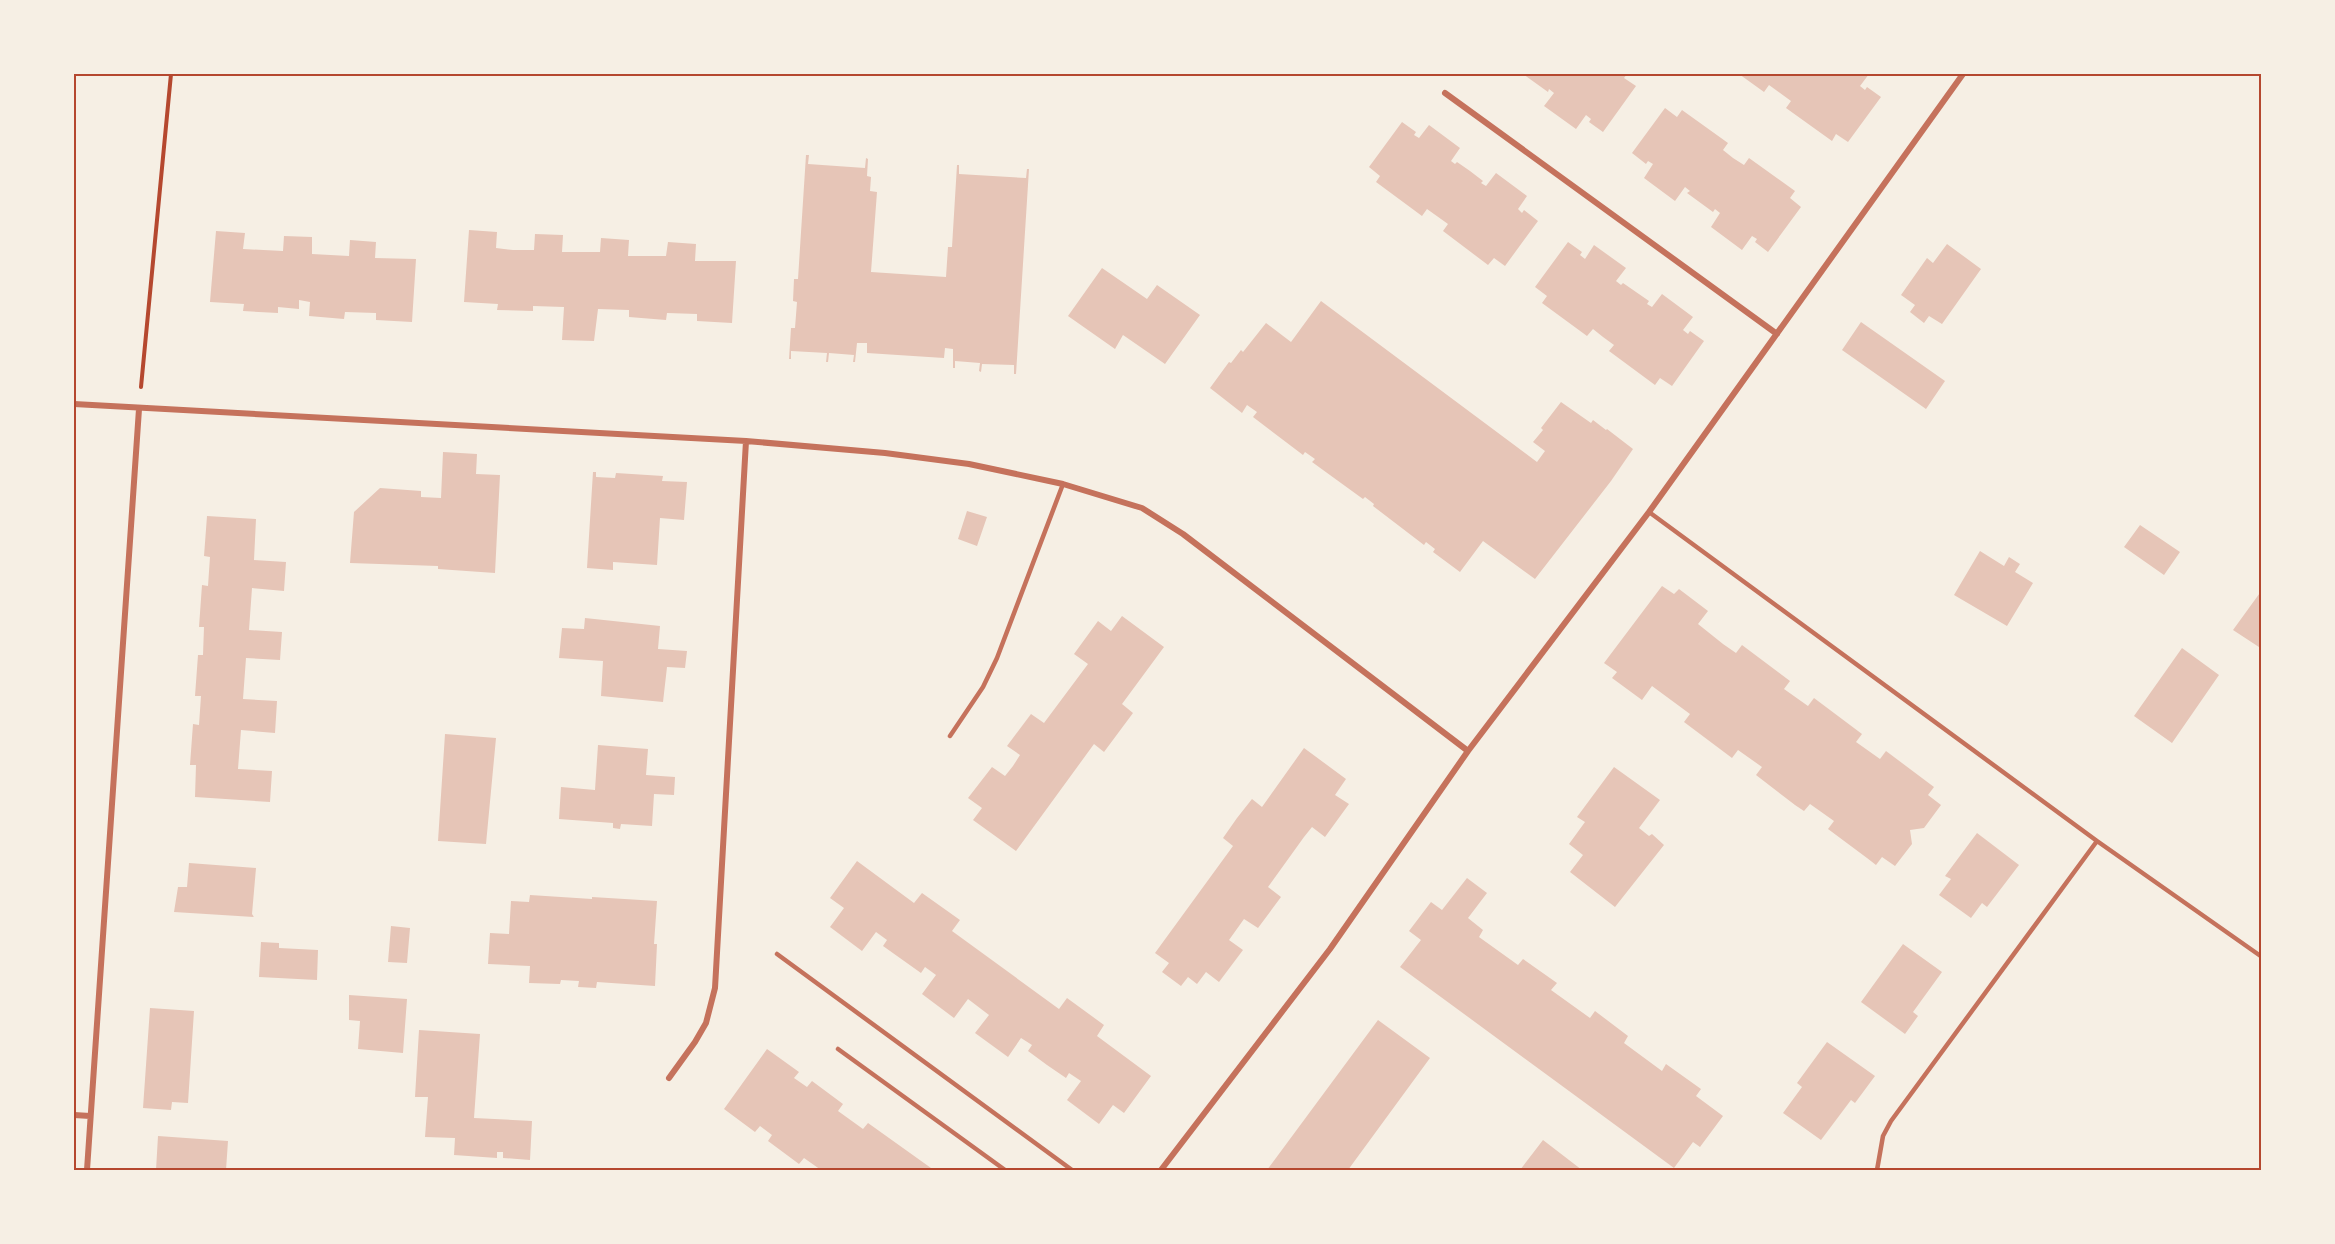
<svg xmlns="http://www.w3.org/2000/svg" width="2335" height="1244" viewBox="0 0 2335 1244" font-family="'IBM Plex Serif',serif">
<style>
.building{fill:#e6c5b7}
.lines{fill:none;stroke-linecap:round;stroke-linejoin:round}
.path{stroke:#b5482f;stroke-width:4}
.service{stroke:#c5725c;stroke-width:4.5}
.minor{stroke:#c5725c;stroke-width:6}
.neatline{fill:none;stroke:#b5482f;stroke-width:2}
</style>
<rect width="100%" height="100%" fill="#f6efe4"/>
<path class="building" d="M1523,74H1627L1624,78L1636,86L1603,132L1589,122L1591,119L1586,115L1576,129L1544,106L1554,93L1549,89L1548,92Z
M1739,74H1869L1860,86L1865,90L1867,87L1881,97L1848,142L1836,134L1832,141L1786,108L1791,101L1769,85L1764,92Z
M1665,108L1677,117L1682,110L1728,143L1723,150L1733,158L1744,165L1749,158L1795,191L1790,198L1801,207L1768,252L1755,242L1757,239L1752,236L1742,250L1711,227L1720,213L1715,209L1713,212L1687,193L1690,191L1685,187L1675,201L1644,178L1653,164L1648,161L1646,164L1632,153Z
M1402,122L1416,132L1414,135L1419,138L1429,125L1460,148L1451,161L1455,164L1457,162L1470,171L1483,181L1481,183L1486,186L1496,173L1527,196L1518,209L1522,213L1524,210L1538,221L1505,266L1494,258L1488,265L1443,231L1448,224L1427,209L1422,216L1376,182L1380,176L1369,167Z
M806,155H809L808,164L865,168L866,158L868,159L867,176L871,177L870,191L877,192L871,272L946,277L948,247H952L957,165H959V174L1026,178L1027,169H1029L1016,374H1014V365L982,364L981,372L979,371L980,363L955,361V368H953V349L945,348L944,358L867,353V343H857L855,362H853L854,355L829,353L828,362H826L827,353L791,351V359H789L791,328H795L797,302L793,301L794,279H798Z
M469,230L497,232L496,248L513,250H534L535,234L563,235L562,252H600L601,238L629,240L628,256H666L668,242L696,244L695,261H736L732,323L697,321V314L667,313L666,320L629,317V310L598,309L594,341L562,340L564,307L533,306V311L497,310L498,304L464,302Z
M216,231L245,233L243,249L283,251L284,236L312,237V254L349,256L350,240L376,242L375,258L416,259L412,322L376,320V313L345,312L344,319L309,316L310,302L299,300V309L278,307V313L243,311L244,304L210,302Z
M1568,242L1582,252L1580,255L1585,259L1594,245L1626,268L1616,281L1621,285L1623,283L1649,301L1647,304L1652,307L1662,294L1693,317L1683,330L1688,334L1690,331L1704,341L1672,386L1660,378L1655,385L1609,351L1614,345L1603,337L1593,329L1587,336L1542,303L1547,296L1535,287Z
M1947,244L1981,269L1942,324L1929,316L1924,323L1910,312L1915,305L1901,295L1927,258L1933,263Z
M1102,268L1147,299L1157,285L1200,315L1165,364L1123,335L1115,349L1068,316Z
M1321,301L1537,462L1545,451L1533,442L1543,430L1541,428L1561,402L1591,423L1593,420L1606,430L1607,429L1633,449L1611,481L1535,579L1483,541L1460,572L1433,552L1435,549L1426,542L1424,545L1373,506L1374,504L1365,497L1363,499L1312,462L1315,459L1305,452L1303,455L1253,417L1257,412L1247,405L1242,413L1210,388L1229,362L1231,363L1241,350L1243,352L1266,323L1291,342Z
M1861,322L1945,381L1926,409L1842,350Z
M443,452L477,454L476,474L500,475L495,573L438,569V566L350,563L354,512L380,488L421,491V497L441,498Z
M593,472H596V477L615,478L616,473L663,476L662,481L687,482L684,520L660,518L657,565L613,562V570L587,568Z
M967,511L987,517L977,546L958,539Z
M207,516L256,519L254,560L286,562L284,591L252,588L249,630L282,632L280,660L246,658L243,699L277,701L275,733L241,730L238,769L272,771L270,802L195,797L196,765H190L193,724L199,725L201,696H195L198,655H203L204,627H199L202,585L208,586L210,557L204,556Z
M2140,525L2180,552L2164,575L2124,547Z
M1980,551L2004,566L2009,557L2020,564L2015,572L2033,583L2007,626L1954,595Z
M1662,586L1674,594L1679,589L1708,611L1698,624L1723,644L1736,653L1742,645L1790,681L1784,689L1808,706L1814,698L1862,734L1856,742L1880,759L1886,751L1934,787L1928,795L1941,805L1924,828L1910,830L1912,844L1895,866L1882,857L1876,865L1867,858L1828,829L1834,821L1810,804L1804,811L1795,805L1756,775L1762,767L1738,750L1732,758L1684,722L1690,714L1652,686L1642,700L1612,678L1617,672L1604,663Z
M2262,590V649L2233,630Z
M1122,616L1164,647L1122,704L1133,713L1104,752L1094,744L1016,851L973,820L982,808L968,798L992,767L1005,776L1013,766L1020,755L1007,746L1031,714L1044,723L1088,664L1074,654L1098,621L1111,631Z
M585,618L660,626L658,649L687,651L685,668L667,667L663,702L601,696L603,661L559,658L562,628L584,629Z
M2182,648L2219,675L2172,743L2134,716Z
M445,734L496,738L486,844L438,841Z
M598,745L648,749L646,775L675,777L674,795L654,794L652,826L621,824L620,829L613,828V823L559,819L561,787L595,790Z
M1304,748L1346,779L1335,795L1349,804L1325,837L1312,827L1304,837L1268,887L1281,897L1258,928L1244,919L1229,940L1243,950L1219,982L1206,972L1197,984L1188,977L1181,986L1162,972L1169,963L1155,953L1233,846L1223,838L1237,818L1252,799L1262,807Z
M1614,767L1660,800L1639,828L1649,836L1652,834L1664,845L1615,907L1570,872L1583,855L1569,844L1585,822L1577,817Z
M1977,833L2019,865L1987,907L1982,903L1971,918L1939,895L1951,879L1945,876Z
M857,861L914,903L922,893L960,920L952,931L1059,1009L1067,998L1104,1025L1097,1036L1151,1076L1124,1113L1113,1105L1099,1124L1067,1100L1081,1081L1069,1073L1066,1078L1047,1065L1028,1051L1032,1045L1021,1038L1008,1057L975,1033L989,1015L968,999L954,1018L922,994L936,975L925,967L921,973L883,946L887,940L876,932L862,951L830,927L844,908L830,898Z
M189,863L256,868L252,914L254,917L174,912L178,887H187Z
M1467,878L1487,893L1468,918L1483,930L1479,937L1518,965L1523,959L1557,983L1551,990L1590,1018L1595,1011L1628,1036L1624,1043L1662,1071L1666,1064L1701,1089L1696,1096L1723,1116L1700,1147L1693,1142L1674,1168L1400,967L1421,940L1409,931L1431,902L1442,910Z
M530,895L592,899V897L657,901L654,944H657L655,986L597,982L596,988L578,987L579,981L561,980L560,984L529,983L530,966L488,964L490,933L509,934L511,901L529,902Z
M391,926L410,928L407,963L388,962Z
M261,942L279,943V948L318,950L317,980L259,977Z
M1903,944L1942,972L1913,1012L1918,1016L1905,1034L1861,1002Z
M349,995L407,999L403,1053L358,1049L360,1021L349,1020Z
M150,1008L194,1011L188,1103L172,1102L171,1110L143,1108Z
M1378,1020L1430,1058L1348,1170H1267Z
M419,1030L480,1034L474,1118L532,1121L530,1160L503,1158V1152H497V1158L454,1155L455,1138L425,1137L428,1097H415Z
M1827,1042L1875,1076L1855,1103L1851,1100L1821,1140L1783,1113L1802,1087L1797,1083Z
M767,1049L799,1072L794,1078L807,1087L812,1081L843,1104L838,1111L863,1129L868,1123L931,1168L929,1170H821L804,1158L799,1164L768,1141L772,1135L760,1126L755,1132L724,1109Z
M158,1136L228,1141L226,1170H156Z
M1543,1140L1582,1170H1520Z"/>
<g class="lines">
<path class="path" d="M141,387L171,74"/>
<path class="service" d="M1649,512L2097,841L2262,957
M950,736L983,687L997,658L1063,484
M777,954L1072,1170
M838,1049L1005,1170
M1877,1170L1883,1136L1891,1121L2097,841"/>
<path class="minor" d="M1445,93L1777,334
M74,404L746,441L885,453L969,464L1063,484L1142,508L1183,534L1468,751
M669,1078L695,1042L706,1023L715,988L746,441
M74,1115L90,1116
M87,1170L139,409
M1161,1170L1330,949L1468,751L1649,512L1963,74"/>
</g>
<rect width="2335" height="1244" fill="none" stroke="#f6efe4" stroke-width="150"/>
<rect x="75" y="75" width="2185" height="1094" class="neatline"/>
</svg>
